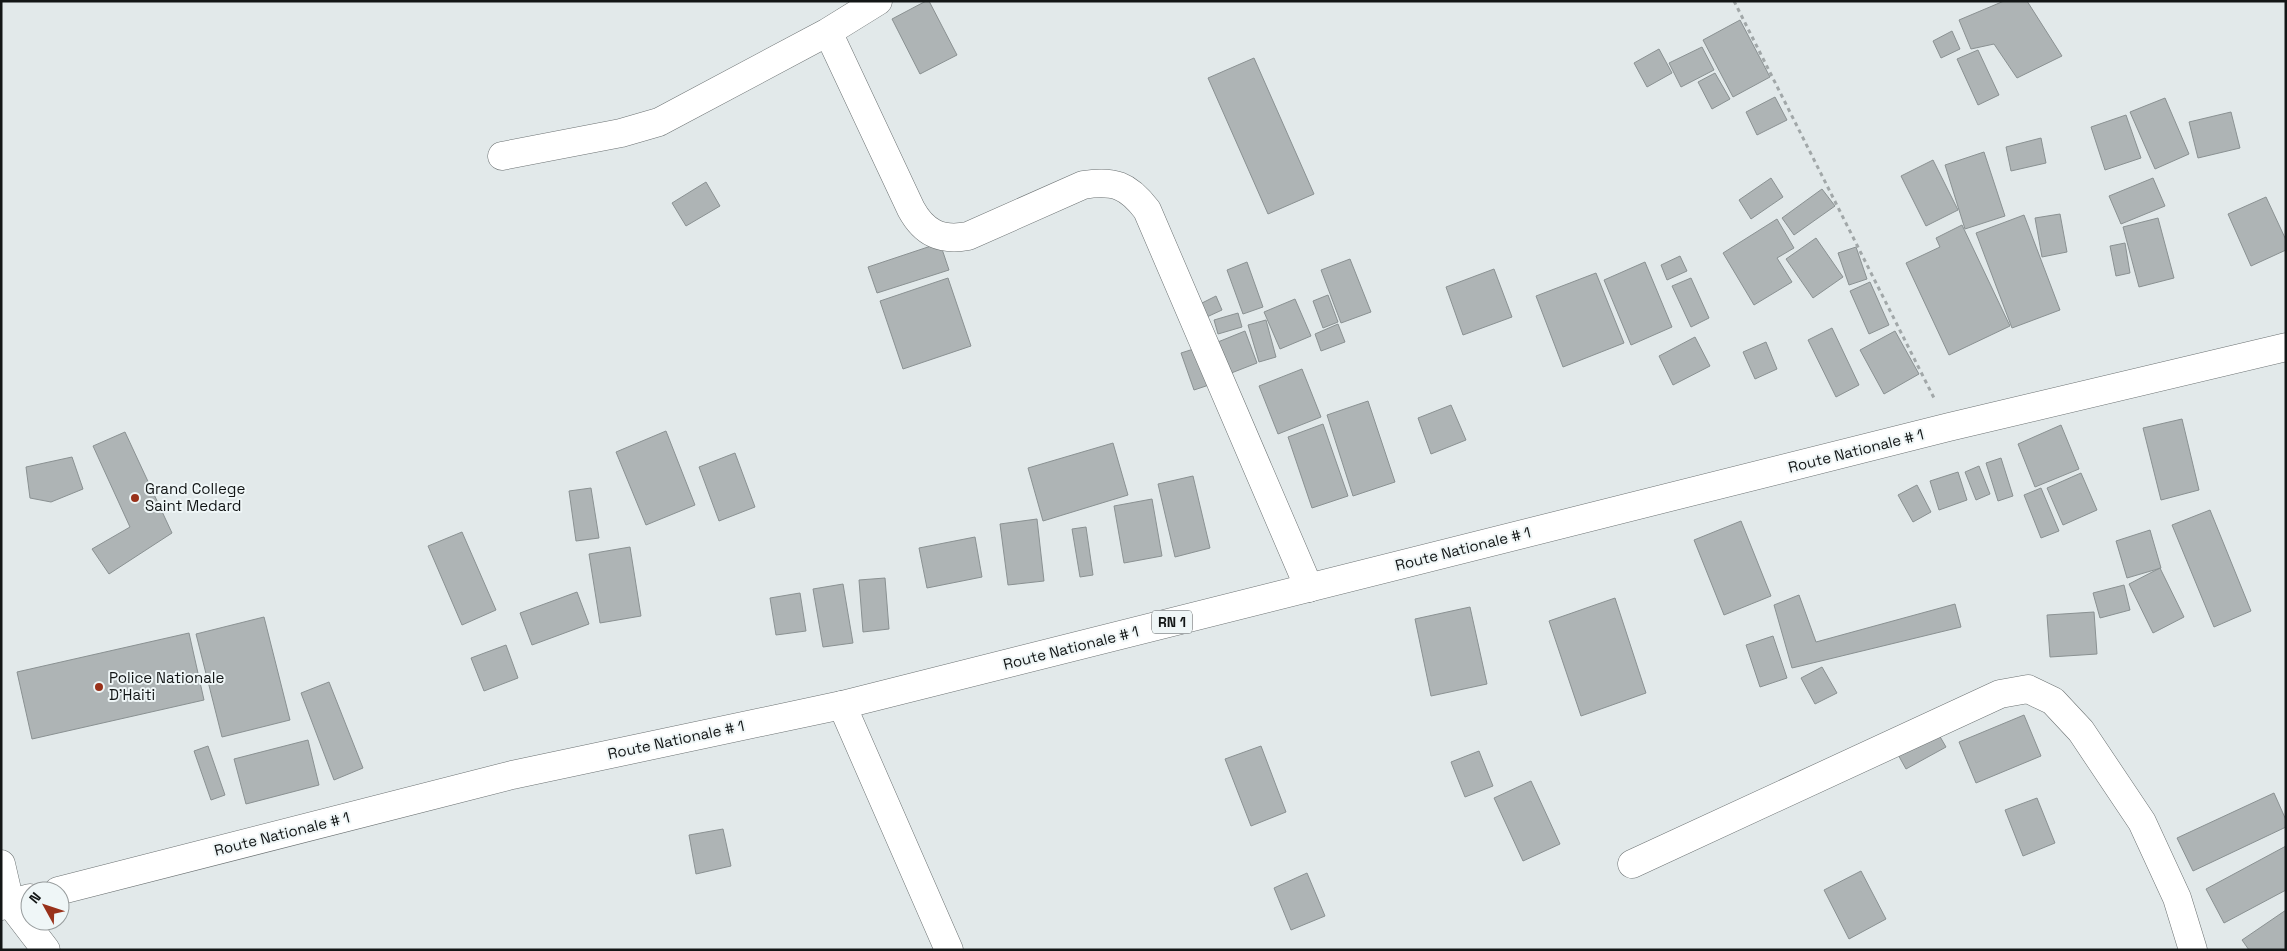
<svg xmlns="http://www.w3.org/2000/svg" width="2287" height="951" viewBox="0 0 2287 951" font-family="'Space Grotesk',sans-serif">
<style>
.building{fill:#aeb4b5;stroke:#8a9192}
.lines{fill:none;stroke-linecap:round;stroke-linejoin:round}
.minor-casing{stroke:#6b7172;stroke-width:29}
.major-casing{stroke:#6b7172;stroke-width:29}
.path{stroke:#a1a7a8;stroke-width:3;stroke-dasharray:4 4;stroke-linecap:butt}
.minor{stroke:#fff;stroke-width:28}
.major{stroke:#fff;stroke-width:28}
.poi-dot{fill:#99311a;stroke:#eff6f7;stroke-width:2}
.labels{text-anchor:middle;stroke-width:4;stroke-linejoin:round;paint-order:stroke}
.shield{fill:#eff6f7;stroke:#55595a;stroke-width:1}
.shield-label{font-size:14px;font-weight:bold;fill:#131616}
.street-label{font-size:15px;fill:#131616;stroke:#eff6f7}
.poi-label{font-size:15px;fill:#131616;stroke:#eff6f7;text-anchor:start}
</style>
<rect width="100%" height="100%" fill="#e2e9ea"/>
<path class="building" d="M926,1H929L957,55L920,74L892,19Z
M2004,1H2027L2062,56L2017,78L1994,44L1971,49L1959,20Z
M1740,20L1770,77L1733,97L1703,40Z
M1952,31L1960,49L1941,58L1933,41Z
M1702,47L1714,70L1681,87L1669,63Z
M1659,49L1672,73L1647,87L1634,63Z
M1978,50L1999,95L1978,105L1957,59Z
M1254,58L1314,194L1268,214L1208,78Z
M1715,73L1730,99L1712,109L1698,82Z
M1775,97L1787,120L1757,135L1746,112Z
M2165,98L2189,154L2155,169L2130,112Z
M2231,112L2240,148L2198,158L2189,122Z
M2126,115L2141,158L2105,170L2091,127Z
M2041,138L2046,163L2011,171L2006,147Z
M1984,152L2005,216L1965,229L1945,165Z
M1933,160L1958,210L1926,226L1901,176Z
M1771,178L1783,197L1751,219L1739,200Z
M2153,178L2165,206L2121,224L2109,196Z
M706,182L720,206L686,226L672,203Z
M1822,189L1835,206L1794,235L1782,218Z
M2266,197L2286,240V250L2251,266L2228,214Z
M2060,214L2067,252L2042,257L2035,218Z
M2024,215L2060,310L2012,328L1976,233Z
M2158,218L2174,278L2139,287L2123,227Z
M1777,219L1794,248L1777,258L1792,282L1754,305L1723,253Z
M1962,225L2010,326L1949,355L1906,263L1940,247L1936,238Z
M1816,238L1843,277L1813,298L1786,259Z
M940,243L949,270L877,293L868,267Z
M2125,243L2130,273L2116,276L2110,246Z
M1856,247L1867,279L1849,285L1838,253Z
M1680,256L1687,271L1667,280L1661,265Z
M1350,259L1371,312L1341,323L1321,270Z
M1247,262L1263,307L1243,314L1227,270Z
M1645,262L1672,327L1631,345L1604,280Z
M1494,269L1512,317L1463,335L1446,287Z
M1596,273L1624,343L1563,367L1536,296Z
M948,278L971,346L903,369L880,301Z
M1691,278L1709,318L1691,327L1672,286Z
M1870,282L1889,325L1869,334L1850,291Z
M1328,295L1338,322L1323,328L1313,301Z
M1216,296L1222,310L1198,321L1192,308Z
M1295,299L1311,336L1280,349L1264,312Z
M1238,313L1242,327L1218,334L1214,320Z
M1266,320L1276,357L1259,362L1248,325Z
M1338,324L1345,342L1321,351L1315,334Z
M1832,328L1859,385L1836,397L1808,340Z
M1245,331L1257,363L1221,377L1208,346Z
M1895,331L1919,374L1884,394L1860,350Z
M1695,337L1710,366L1673,385L1659,356Z
M1766,342L1777,369L1755,379L1743,352Z
M1203,346L1215,383L1194,390L1181,353Z
M1302,369L1321,417L1278,434L1259,386Z
M1368,401L1395,482L1353,496L1327,415Z
M1451,405L1466,440L1431,454L1418,418Z
M2182,419L2199,490L2161,500L2143,428Z
M1323,424L1348,496L1312,508L1288,437Z
M2061,425L2079,469L2035,487L2018,444Z
M666,431L695,505L646,525L616,452Z
M125,432L172,533L109,574L92,549L130,527L93,446Z
M1113,443L1128,495L1043,521L1028,468Z
M735,453L755,507L719,521L699,467Z
M72,457L83,489L51,502L30,498L26,467Z
M2001,458L2013,496L1998,501L1986,463Z
M1979,466L1990,494L1976,500L1965,472Z
M1958,472L1967,500L1939,510L1930,481Z
M2081,473L2097,510L2063,525L2047,488Z
M1193,476L1210,548L1175,557L1158,484Z
M1917,485L1931,512L1913,522L1898,495Z
M591,488L599,538L576,541L569,491Z
M2041,488L2059,531L2041,538L2024,495Z
M1152,499L1162,556L1124,563L1114,506Z
M2210,510L2251,611L2214,627L2172,525Z
M1037,519L1044,581L1008,585L1000,524Z
M1741,521L1771,596L1724,615L1694,540Z
M1086,527L1093,575L1080,577L1072,529Z
M2150,530L2161,568L2127,578L2116,541Z
M462,532L496,610L462,625L428,546Z
M975,537L982,577L927,588L919,548Z
M630,547L641,616L600,623L589,554Z
M2160,568L2184,617L2153,633L2129,584Z
M885,578L889,629L863,632L859,580Z
M843,584L853,643L823,647L813,589Z
M2124,585L2130,610L2100,618L2093,593Z
M577,592L589,624L532,645L520,613Z
M800,593L806,631L776,635L770,598Z
M1799,595L1816,642L1955,604L1961,627L1792,668L1774,605Z
M1615,598L1646,693L1581,716L1549,621Z
M1470,607L1487,684L1431,696L1415,619Z
M2094,612L2097,654L2050,657L2047,615Z
M264,617L290,720L222,737L196,634Z
M189,633L204,700L32,739L17,672Z
M1773,636L1787,678L1760,687L1746,645Z
M506,645L518,678L484,691L471,658Z
M1822,667L1837,693L1815,704L1801,678Z
M329,682L363,768L334,780L301,693Z
M2024,715L2041,756L1976,783L1959,742Z
M1935,728L1946,747L1906,769L1896,751Z
M308,740L319,785L246,804L234,759Z
M208,746L225,795L211,800L194,751Z
M1261,746L1286,812L1251,826L1225,759Z
M1479,751L1493,786L1465,797L1451,762Z
M1531,781L1560,844L1523,861L1494,798Z
M2274,793L2286,820V827L2193,871L2177,838Z
M2037,798L2055,843L2023,856L2005,810Z
M723,829L731,866L696,874L689,835Z
M2286,846V890L2224,923L2206,889Z
M1861,871L1886,919L1849,939L1824,890Z
M1307,873L1325,916L1291,930L1274,888Z
M2286,910V950H2249L2242,940Z"/>
<g class="lines">
<g class="minor-casing">
<path id="minor" d="M828,32L878,1
M502,156L621,133L659,122L828,32L911,209C924,233 941,241 968,236L1083,185C1114,180 1128,185 1147,210L1309,588
M842,705L949,950
M1,864L10,903L46,950
M1632,864L2000,694L2028,689L2053,701L2081,731L2142,822L2177,898L2193,950"/>
</g>
<g class="major-casing">
<path id="major" d="M58,891L512,775L842,705L1949,427L2286,347
M1,906L30,898"/>
</g>
<path class="path" d="M1734,1L1934,398"/>
<use href="#minor" class="minor"/>
<use href="#major" class="major"/>
</g>
<g class="poi-dot">
<circle cx="135" cy="498" r="5"/>
<circle cx="99" cy="687" r="5"/>
</g>
<g class="labels">
<rect class="shield" x="1152" y="610.5" width="40" height="23" rx="4"/>
<g class="shield-label">
<text x="1172" y="627">RN 1</text>
</g>
<g class="street-label">
<text transform="translate(1856 451) rotate(-14)" y="5">Route Nationale # 1</text>
<text transform="translate(1463 549) rotate(-14)" y="5">Route Nationale # 1</text>
<text transform="translate(1071 648) rotate(-14)" y="5">Route Nationale # 1</text>
<text transform="translate(676 740) rotate(-12)" y="5">Route Nationale # 1</text>
<text transform="translate(282 834) rotate(-14)" y="5">Route Nationale # 1</text>
</g>
<g class="poi-label">
<text x="145" y="494">Grand College<tspan x="145" dy="17">Saint Medard</tspan></text>
<text x="109" y="683">Police Nationale<tspan x="109" dy="17">D'Haiti</tspan></text>
</g>
</g>
<rect width="2287" height="951" fill="none" stroke="#131616" stroke-width="5"/>
<g transform="translate(45 906) rotate(310)"><circle r="24" fill="#eff6f7" stroke="#979c9d"/>
<path d="M0-4L9 19L0 12L-9 19Z" fill="#99311a"/>
<text y="-8" font-size="14" font-weight="bold" text-anchor="middle" fill="#131616">N</text>
</g>
</svg>
